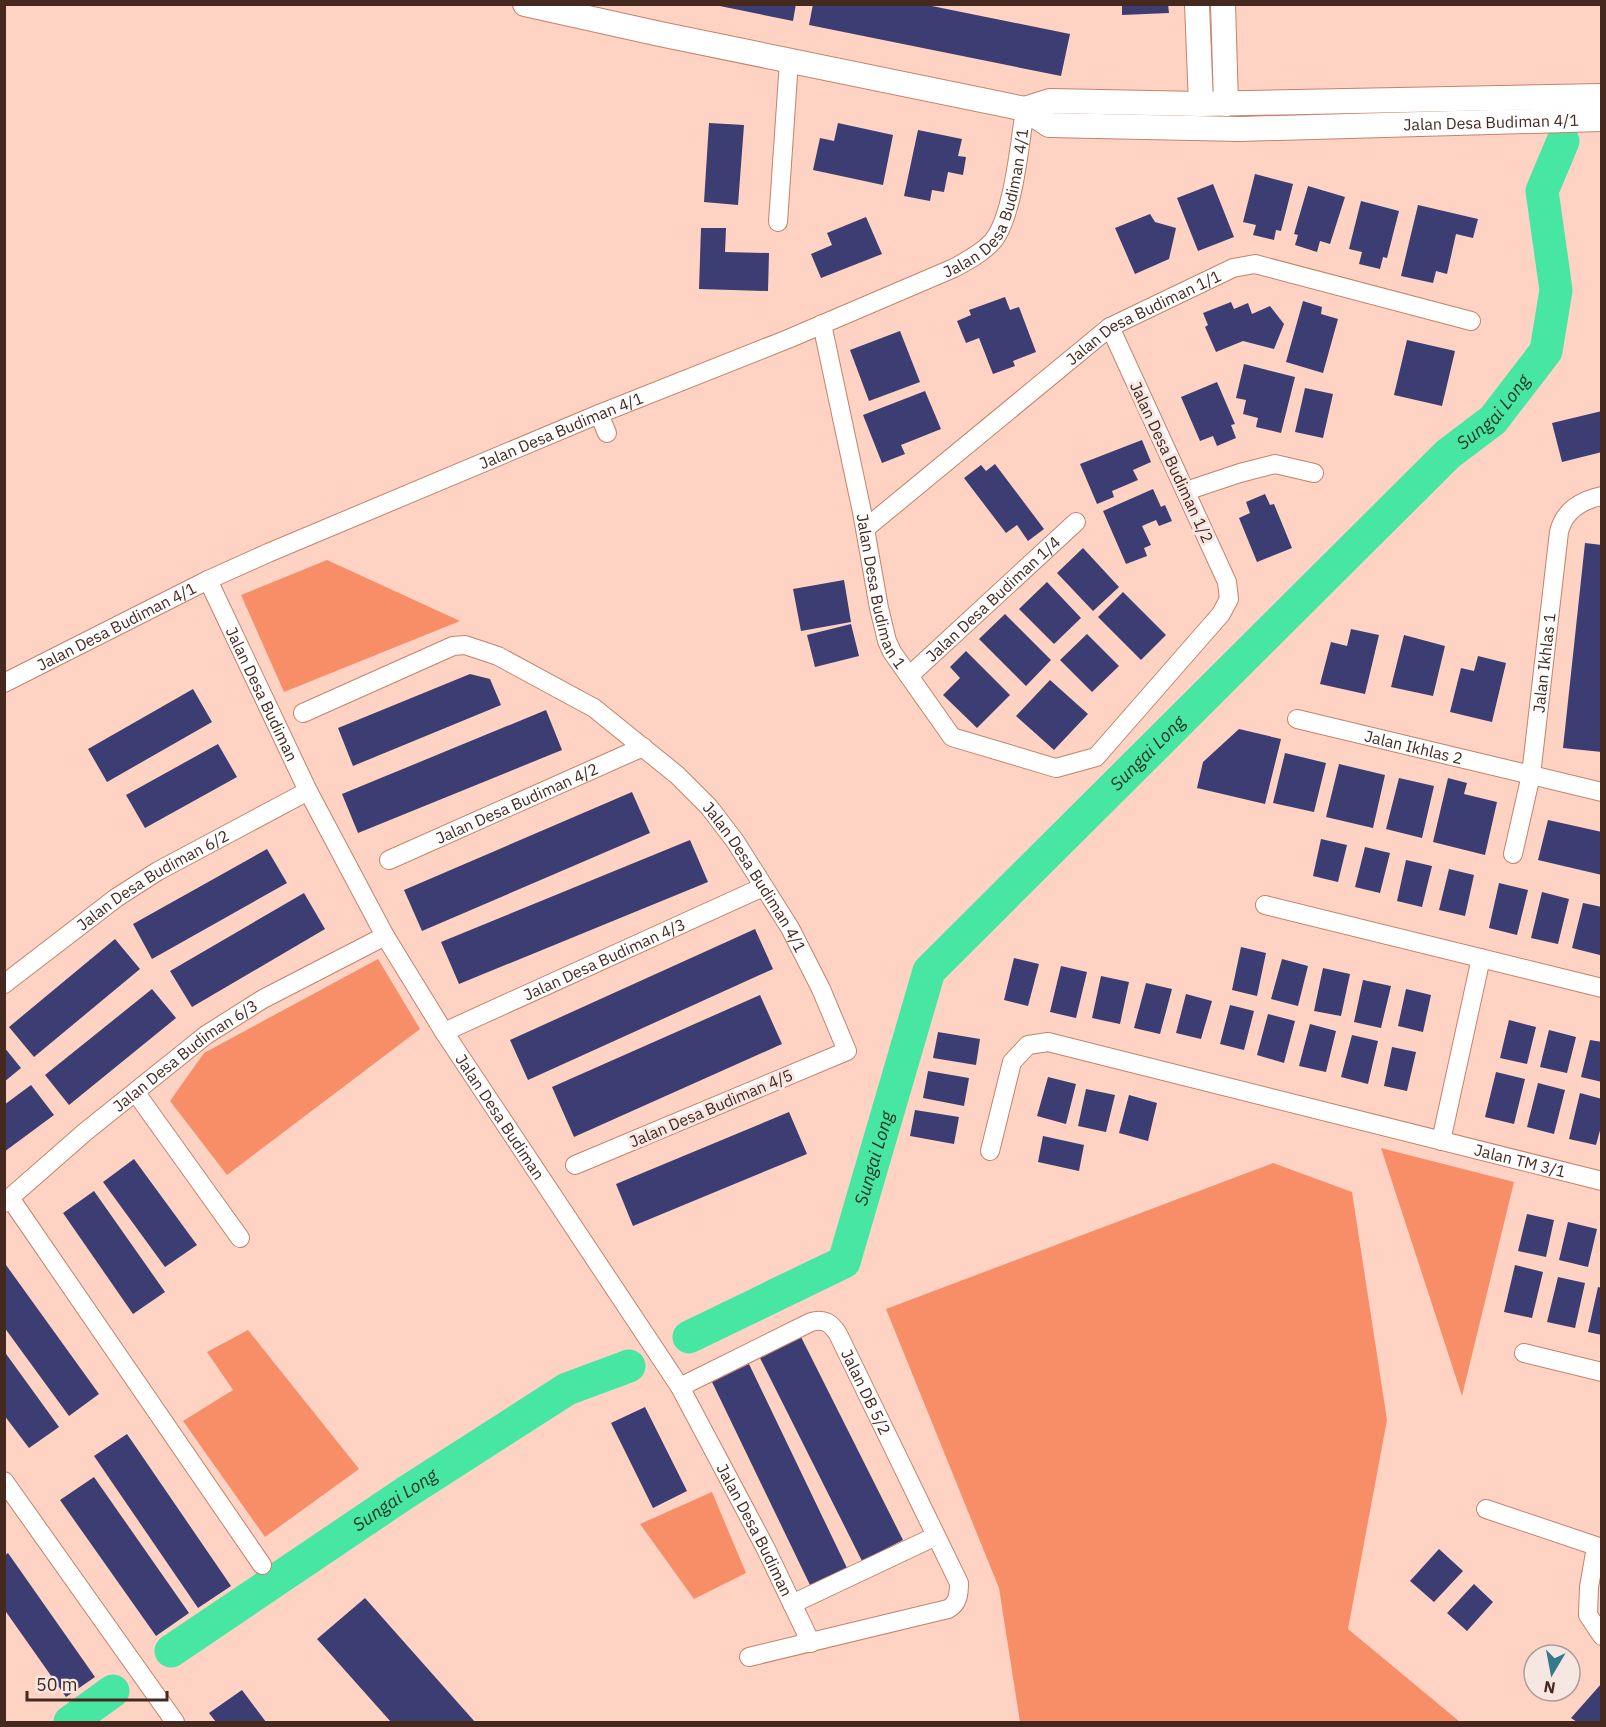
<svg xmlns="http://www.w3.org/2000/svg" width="1606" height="1727" viewBox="0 0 1606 1727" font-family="'IBM Plex Sans',sans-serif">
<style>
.green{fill:#f88e68}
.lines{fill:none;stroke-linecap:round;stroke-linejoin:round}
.river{stroke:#47e6a2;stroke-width:33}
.building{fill:#3c3d72}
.minor-casing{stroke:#c4826a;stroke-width:20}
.tertiary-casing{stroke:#c4826a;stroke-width:26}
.minor{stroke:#fff;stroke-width:18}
.tertiary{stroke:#fff;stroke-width:24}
.labels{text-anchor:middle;stroke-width:6;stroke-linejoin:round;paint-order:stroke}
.street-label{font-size:16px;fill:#45291f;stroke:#f6e7e2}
.water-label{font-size:18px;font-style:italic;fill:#172f23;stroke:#f6e7e2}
</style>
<rect width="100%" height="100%" fill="#fed3c3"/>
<path class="green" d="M327,560L460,621L284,692L241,595Z
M378,959L420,1029L227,1175L170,1101L204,1053Z
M1381,1148L1514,1182L1462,1396Z
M1273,1163L1352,1192L1387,1420L1348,1629L1460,1722H1020L999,1588L886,1309Z
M248,1330L359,1469L265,1537L183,1421L233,1390L207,1352Z
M712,1492L746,1573L694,1599L640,1524Z"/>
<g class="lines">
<g class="river">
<path id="s1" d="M689,1337L844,1262L929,971L1448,454L1493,420L1546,351L1556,290L1542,191L1563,141"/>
<path id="s2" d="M171,1651L405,1493L567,1389L629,1366"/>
<path d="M70,1722L113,1691"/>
</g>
</g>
<path class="building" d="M710,4H796L793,21Z
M813,4H922L1070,34L1061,76L809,25Z
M1122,4H1168L1169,13L1122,15Z
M709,123L744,125L738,205L704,202Z
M838,123L893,135L883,185L813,170L820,138L834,141Z
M918,130L962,139L958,156L966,157L963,175L948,172L944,192L932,190L930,201L904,196Z
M1255,174L1293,184L1281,231L1276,230L1274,240L1253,235L1256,225L1243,222Z
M1213,184L1234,237L1198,251L1177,198Z
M1308,186L1345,197L1330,244L1320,241L1317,252L1295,245L1298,235L1294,234Z
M1361,201L1399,211L1387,258L1383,257L1380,269L1359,264L1362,252L1349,249Z
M1418,205L1478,219L1473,238L1456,234L1447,274L1436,271L1433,283L1401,276Z
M1150,214L1155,222L1176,228L1169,259L1135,274L1115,228Z
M866,217L882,254L821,278L811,254L832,245L827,233Z
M701,228H726L725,252L769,253L768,291L699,289Z
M1005,297L1010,310L1019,307L1036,352L1013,361L1015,366L993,374L979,338L966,343L957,321L971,315L969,310Z
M1303,301L1322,307L1321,314L1338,319L1323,373L1286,362Z
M1231,302L1234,309L1248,303L1252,314L1270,306L1284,324L1274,349L1243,341L1216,352L1205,327L1208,325L1203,313Z
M900,331L920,382L869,401L850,350Z
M1407,340L1455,351L1442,406L1394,395Z
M1244,364L1295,377L1281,433L1256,427L1258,418L1243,414L1246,400L1236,398Z
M1217,382L1235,424L1231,425L1236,438L1217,446L1213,436L1200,441L1181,397Z
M1305,388L1333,394L1323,438L1295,432Z
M925,391L941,429L901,445L905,454L882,463L863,415Z
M1602,411V452L1562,462L1552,423Z
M1142,440L1151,462L1133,470L1138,480L1112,491L1114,497L1097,504L1080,464Z
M995,464L1044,529L1028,541L1017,525L1006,533L964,478L981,465L986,471Z
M1153,489L1161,507L1165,505L1172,521L1159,526L1156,520L1142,526L1151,545L1144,548L1147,556L1126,564L1103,511Z
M1265,494L1270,505L1274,504L1292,548L1257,562L1239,518L1250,513L1246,502Z
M1585,543L1602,545V752L1563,748Z
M1083,548L1119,587L1093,611L1057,573Z
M844,580L851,622L801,631L793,589Z
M1047,582L1081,618L1054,644L1019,609Z
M1123,592L1166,635L1141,660L1098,617Z
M1005,614L1051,660L1026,686L979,639Z
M851,624L859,656L815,667L807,635Z
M1351,629L1379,635L1365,694L1320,684L1331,642L1347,646Z
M1087,634L1119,666L1092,692L1060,660Z
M1404,635L1445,646L1433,696L1391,687Z
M966,651L1010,695L977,728L943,695L960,678L950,667Z
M1478,656L1506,663L1492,722L1450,712L1461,668L1474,671Z
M470,674L490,679L501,705L353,766L338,728Z
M1050,680L1088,714L1054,750L1016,716Z
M193,689L212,722L107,782L88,749Z
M546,710L562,750L358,833L342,794Z
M1239,729L1281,739L1265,804L1197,788L1203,762Z
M218,744L237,777L145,828L126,795Z
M1285,753L1326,763L1314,812L1273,803Z
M1339,764L1385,775L1373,828L1326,817Z
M1399,778L1434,786L1422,838L1386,829Z
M1448,778L1467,783L1464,794L1497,802L1485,855L1433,842Z
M632,792L650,833L422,931L404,890Z
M1548,820L1602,832V875L1538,860Z
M1321,839L1347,845L1338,882L1313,876Z
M690,840L708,882L459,984L441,942Z
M1365,847L1390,853L1380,893L1355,887Z
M267,849L287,883L152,959L133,924Z
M1406,860L1432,866L1422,907L1397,901Z
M1449,869L1474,875L1465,916L1439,910Z
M1499,883L1528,890L1517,935L1489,928Z
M1542,892L1569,899L1558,944L1531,938Z
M304,893L325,929L192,1007L170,971Z
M1583,903L1602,907L1600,955L1572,948Z
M755,929L773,969L528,1080L510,1040Z
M115,939L140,969L34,1057L9,1027Z
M1241,947L1266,953L1257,996L1232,990Z
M1014,958L1039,964L1028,1006L1004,1000Z
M1282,959L1308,966L1298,1006L1271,999Z
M1061,966L1087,972L1076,1018L1050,1012Z
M1323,968L1350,974L1341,1016L1314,1011Z
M1101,976L1129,982L1120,1024L1092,1018Z
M1363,980L1391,986L1381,1028L1354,1022Z
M1146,983L1172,989L1160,1034L1134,1028Z
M152,989L176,1018L69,1105L45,1075Z
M1406,989L1431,995L1423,1032L1398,1026Z
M1186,994L1212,1001L1201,1039L1176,1033Z
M760,995L782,1044L574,1137L552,1087Z
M1230,1005L1254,1011L1244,1050L1220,1044Z
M1268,1014L1295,1021L1284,1063L1257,1055Z
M1509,1020L1536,1027L1527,1064L1500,1058Z
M1310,1024L1336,1031L1326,1072L1299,1066Z
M1549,1030L1576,1037L1567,1073L1540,1067Z
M938,1032L980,1039L976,1065L933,1058Z
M1352,1035L1378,1041L1368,1084L1341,1077Z
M1590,1040L1602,1042V1082L1581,1077Z
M4,1047L21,1068L4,1082Z
M1392,1047L1416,1052L1407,1091L1384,1086Z
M928,1071L969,1078L964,1106L923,1098Z
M1496,1072L1525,1079L1514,1124L1485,1117Z
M1048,1077L1076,1084L1066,1124L1037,1116Z
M1538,1083L1565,1090L1554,1134L1527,1127Z
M31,1085L54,1115L4,1152V1105Z
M1086,1089L1115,1095L1106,1132L1078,1126Z
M1580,1093L1602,1099V1123L1596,1145L1569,1139Z
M1129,1095L1157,1103L1148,1141L1119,1133Z
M915,1110L959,1117L954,1144L910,1136Z
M789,1112L807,1154L633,1226L616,1184Z
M1043,1136L1084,1145L1079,1171L1038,1162Z
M134,1159L197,1245L165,1267L103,1182Z
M94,1191L165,1292L133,1314L63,1213Z
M1527,1214L1554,1220L1546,1257L1518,1251Z
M1568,1222L1597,1229L1588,1267L1559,1260Z
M6,1265L99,1394L69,1416L4,1327Z
M1515,1265L1543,1272L1532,1318L1504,1312Z
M1558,1277L1585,1283L1575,1328L1547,1322Z
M1598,1287L1602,1288V1335L1588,1332Z
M801,1337L903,1540L862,1561L760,1358Z
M4,1351L59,1427L29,1448L4,1415Z
M749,1364L847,1568L810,1585L712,1382Z
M645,1407L687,1491L653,1508L611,1423Z
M127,1434L231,1586L198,1608L94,1456Z
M94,1477L189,1613L156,1636L60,1500Z
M1439,1549L1463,1571L1434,1602L1410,1581Z
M8,1553L95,1677L66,1697L4,1609V1556Z
M1474,1584L1493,1602L1467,1631L1447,1613Z
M365,1598L475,1722H391L317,1639Z
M1602,1683V1722H1577L1571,1718Z
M242,1690L266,1722H216L209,1713Z"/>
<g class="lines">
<g class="minor-casing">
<g id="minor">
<path d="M778,222L789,61"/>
<path id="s3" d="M822,324L862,512L879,608L887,641L892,652L952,737L1056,768L1096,757L1221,614L1229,599L1227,582L1110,327"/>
<path d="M599,414L607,433"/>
<path d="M1186,491L1240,473L1275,464L1314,473"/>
<path id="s4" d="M866,528L1110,327L1233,268L1255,264L1471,321"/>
<path id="s5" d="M208,580L308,791L385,936L444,1032L680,1387L765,1547L811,1643"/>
<path id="s6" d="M909,676L1076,522"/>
<path id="s7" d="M4,683L208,580L268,553L599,414L788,339L954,268C967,261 982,253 992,242C1013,219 1020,142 1025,109"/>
<path id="s8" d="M303,713L453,646L465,645L498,656L594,708L677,775L709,807L735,841L790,928L821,989L847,1051L575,1165"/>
<path id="s9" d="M1297,719L1602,792"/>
<path id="s10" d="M1513,854L1531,775L1559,532C1564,511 1581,500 1602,496"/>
<path id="s11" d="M389,860L643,747"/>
<path d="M1265,905L1602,988"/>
<path id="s12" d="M4,984L116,898L158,871L308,791"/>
<path id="s13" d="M444,1032L763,887"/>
<path d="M136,1093L240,1238"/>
<path d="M1441,1141L1481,958"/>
<path id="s14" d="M990,1151L1012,1062L1028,1045L1048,1042L1602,1181"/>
<path d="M10,1198L262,1565"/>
<path id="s15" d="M4,1203L85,1132L206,1035L263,999L385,936"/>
<path d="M1524,1353L1602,1372"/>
<path id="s16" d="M680,1387L811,1322C824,1318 831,1323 838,1334L959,1583C959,1594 958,1604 948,1609L749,1657"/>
<path d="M4,1481L175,1722"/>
<path d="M1486,1509L1602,1548"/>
<path d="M1596,1547L1589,1587L1588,1615L1602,1636"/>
<path d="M792,1604L936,1536"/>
</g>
</g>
<g class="tertiary-casing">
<g id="tertiary">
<path id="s17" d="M525,4L660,34L1025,109L1049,125L1240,129L1602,119"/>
<path d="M1197,4L1201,104"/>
<path d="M1223,4L1226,104"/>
<path d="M1025,109L1050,101L1201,104L1602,96"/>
</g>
</g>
<use href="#minor" class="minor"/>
<use href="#tertiary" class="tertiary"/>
</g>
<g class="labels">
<g class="street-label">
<text dy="6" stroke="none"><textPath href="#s17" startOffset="982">Jalan Desa Budiman 4/1</textPath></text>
<text dy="6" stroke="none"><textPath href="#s7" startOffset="1114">Jalan Desa Budiman 4/1</textPath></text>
<text dy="6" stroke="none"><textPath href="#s4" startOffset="350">Jalan Desa Budiman 1/1</textPath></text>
<text dy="6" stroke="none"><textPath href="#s7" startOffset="612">Jalan Desa Budiman 4/1</textPath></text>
<text transform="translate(1172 462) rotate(65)" y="6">Jalan Desa Budiman 1/2</text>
<text dy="6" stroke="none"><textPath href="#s3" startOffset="274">Jalan Desa Budiman 1</textPath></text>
<text dy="6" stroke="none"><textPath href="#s6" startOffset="114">Jalan Desa Budiman 1/4</textPath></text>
<text dy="6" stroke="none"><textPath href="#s7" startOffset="126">Jalan Desa Budiman 4/1</textPath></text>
<text dy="6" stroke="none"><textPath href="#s10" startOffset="194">Jalan Ikhlas 1</textPath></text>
<text dy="6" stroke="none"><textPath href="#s5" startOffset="126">Jalan Desa Budiman</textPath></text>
<text dy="6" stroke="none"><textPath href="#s9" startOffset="120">Jalan Ikhlas 2</textPath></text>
<text dy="6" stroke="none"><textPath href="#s11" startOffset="140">Jalan Desa Budiman 4/2</textPath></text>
<text dy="6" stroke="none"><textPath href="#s8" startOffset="556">Jalan Desa Budiman 4/1</textPath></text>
<text dy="6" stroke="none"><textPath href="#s12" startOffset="182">Jalan Desa Budiman 6/2</textPath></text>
<text dy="6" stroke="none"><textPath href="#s13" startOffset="176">Jalan Desa Budiman 4/3</textPath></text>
<text dy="6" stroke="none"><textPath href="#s15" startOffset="234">Jalan Desa Budiman 6/3</textPath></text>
<text transform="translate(711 1108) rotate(-23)" y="6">Jalan Desa Budiman 4/5</text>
<text dy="6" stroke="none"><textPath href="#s5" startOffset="612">Jalan Desa Budiman</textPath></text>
<text dy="6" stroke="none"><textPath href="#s14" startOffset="622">Jalan TM 3/1</textPath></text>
<text dy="6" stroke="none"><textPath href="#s16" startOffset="243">Jalan DB 5/2</textPath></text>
<text dy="6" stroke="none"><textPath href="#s5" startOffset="1098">Jalan Desa Budiman</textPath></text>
</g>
<g class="water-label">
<text dy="6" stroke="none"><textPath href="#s1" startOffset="1270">Sungai Long</textPath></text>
<text dy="6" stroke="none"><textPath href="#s1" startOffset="784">Sungai Long</textPath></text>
<text dy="6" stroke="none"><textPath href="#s1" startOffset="280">Sungai Long</textPath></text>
<text dy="6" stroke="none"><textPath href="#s2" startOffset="270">Sungai Long</textPath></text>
</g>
</g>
<rect width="1606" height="1727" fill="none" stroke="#45291f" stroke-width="12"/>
<g transform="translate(1552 1673) rotate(190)"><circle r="28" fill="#f6e7e2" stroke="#af9b94" stroke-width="1.5"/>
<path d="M0-4.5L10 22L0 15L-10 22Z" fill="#38788c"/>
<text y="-9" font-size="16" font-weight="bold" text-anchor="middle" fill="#45291f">N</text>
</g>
<path d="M27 1691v9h140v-9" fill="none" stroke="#45291f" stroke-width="3"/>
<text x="36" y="1691" font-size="18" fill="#45291f" stroke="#f6e7e2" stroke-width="4.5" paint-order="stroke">50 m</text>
</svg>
